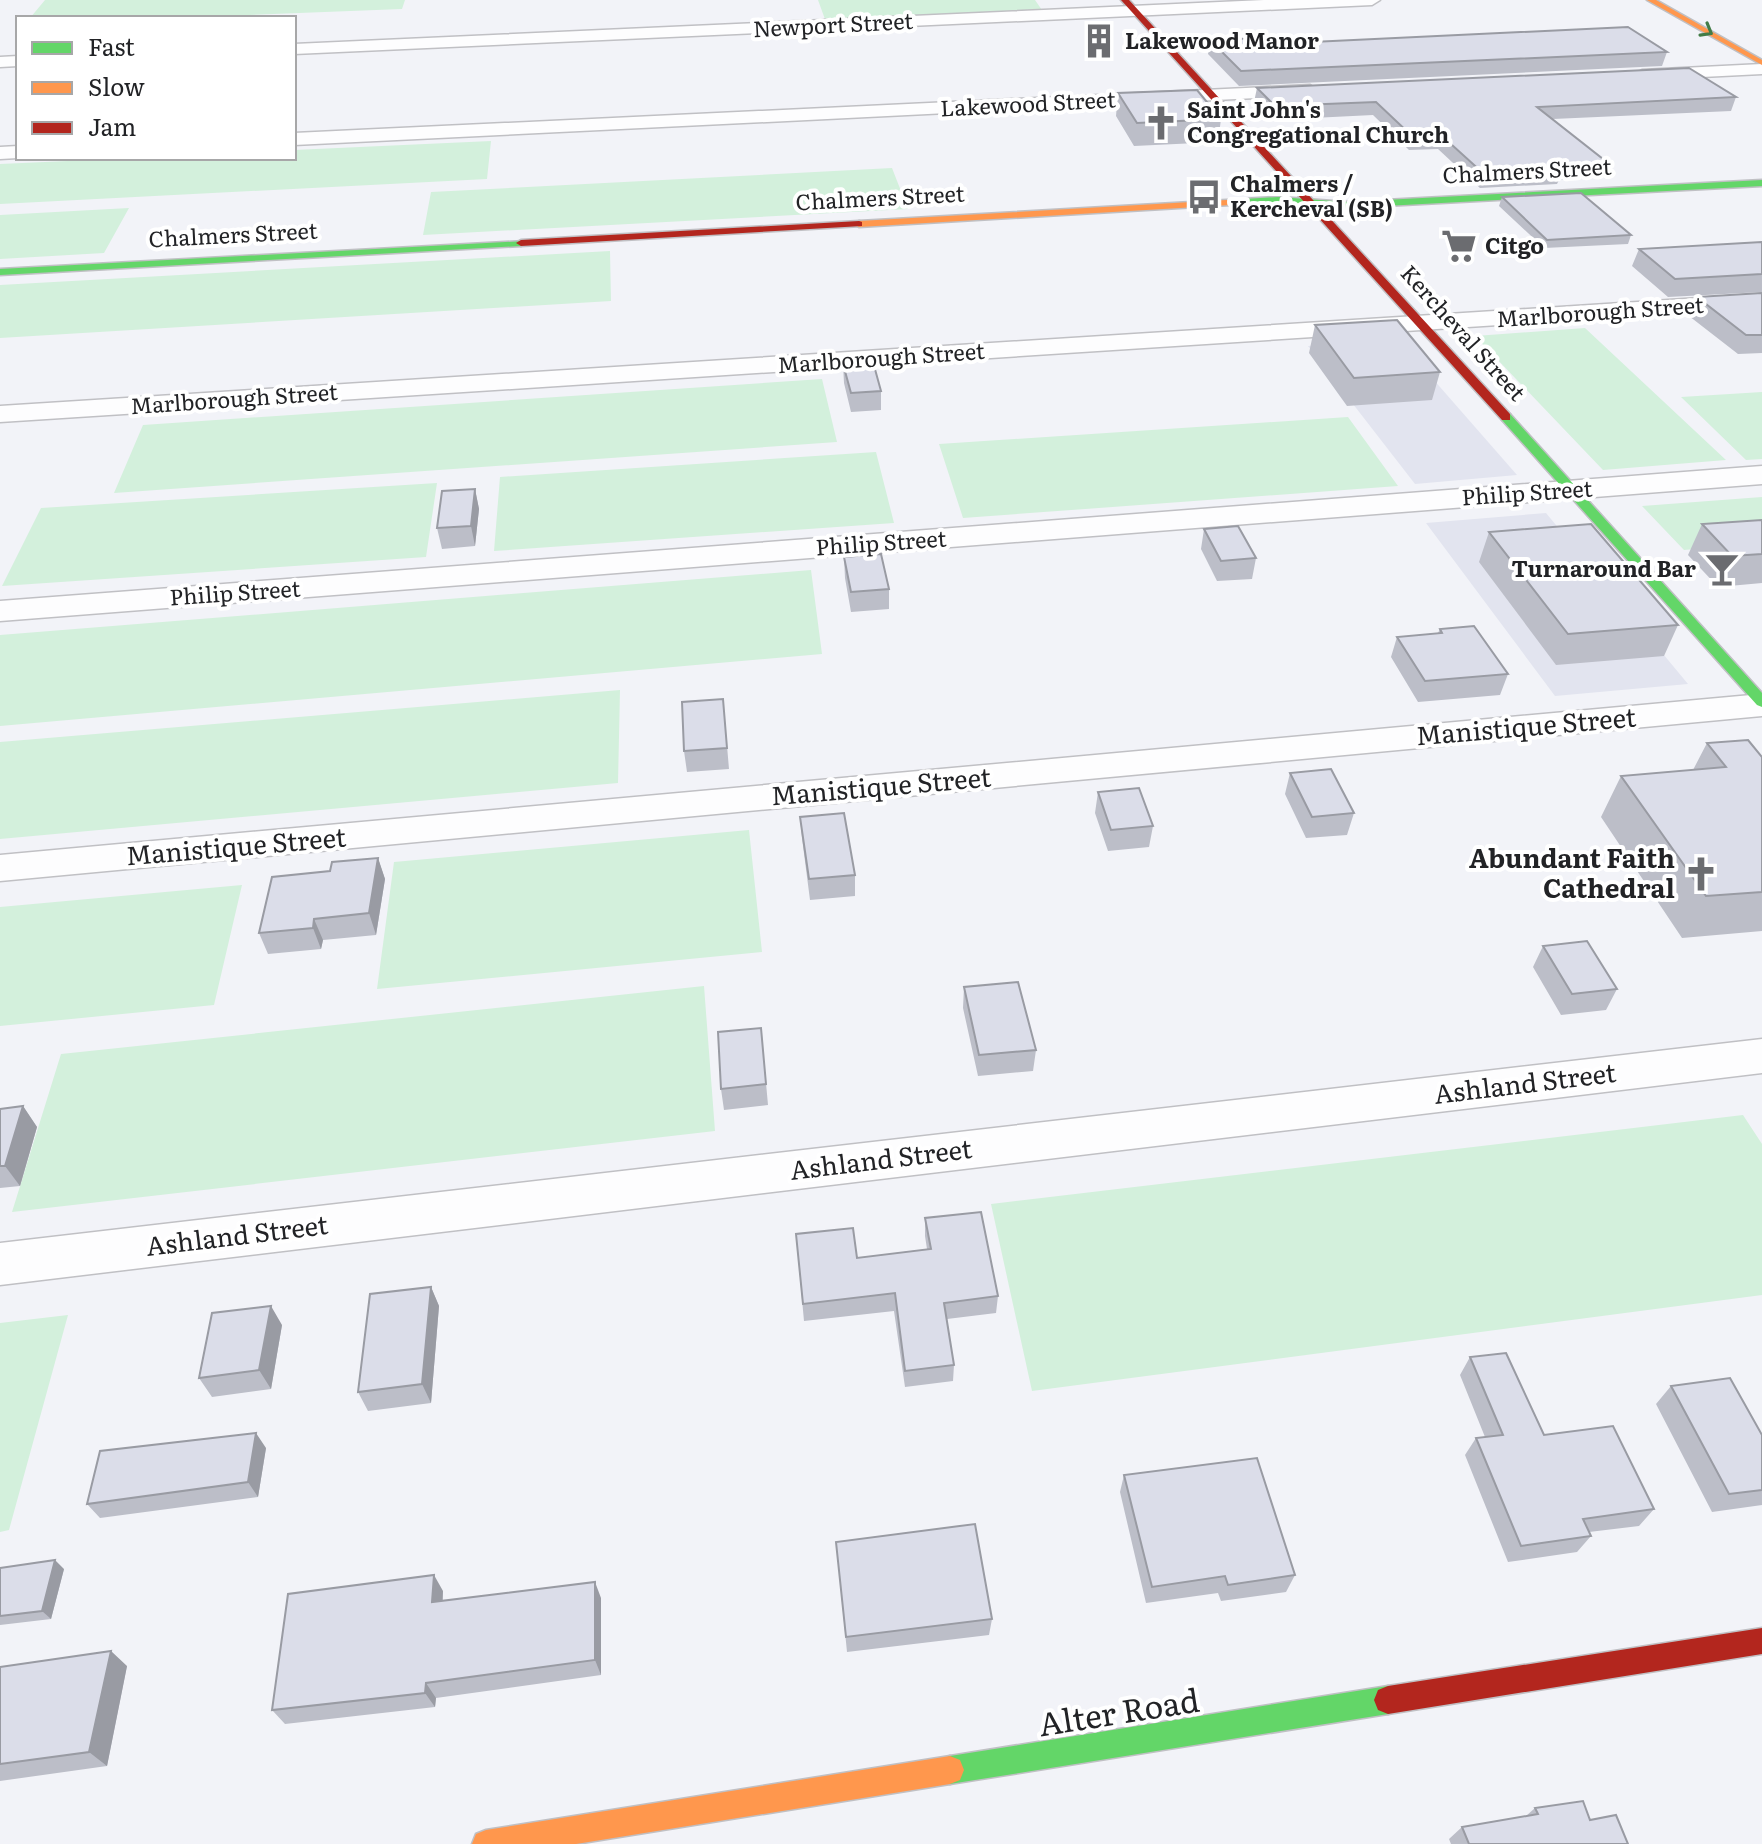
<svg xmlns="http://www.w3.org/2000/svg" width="1762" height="1844" viewBox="0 0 1762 1844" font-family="Literata,serif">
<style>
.built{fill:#e2e4ef}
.green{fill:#d3f0dc}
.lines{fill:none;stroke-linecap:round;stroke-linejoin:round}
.street-casing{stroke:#c0c0c4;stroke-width:3}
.fast-casing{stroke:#c0c0c4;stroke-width:3}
.slow-casing{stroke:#c0c0c4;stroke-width:3}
.jam-casing{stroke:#c0c0c4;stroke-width:3}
.street{fill:#fdfdfe;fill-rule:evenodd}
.fast{fill:#63d668;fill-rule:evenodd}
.slow{fill:#ff974d;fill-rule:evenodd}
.jam{fill:#b3261e;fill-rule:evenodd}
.wall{fill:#bcbec8}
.shaded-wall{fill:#999ba3}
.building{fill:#dbdde9;stroke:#999ba3;stroke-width:2}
.oneway{stroke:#427c47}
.labels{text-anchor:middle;stroke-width:8;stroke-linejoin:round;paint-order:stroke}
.far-street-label{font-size:22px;fill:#222326;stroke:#fff}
.far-poi-label{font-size:22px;font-weight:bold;fill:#222326;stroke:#fff;text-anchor:start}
.street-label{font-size:26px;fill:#222326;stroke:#fff}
.poi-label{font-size:26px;font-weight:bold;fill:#222326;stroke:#fff;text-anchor:end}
.near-street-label{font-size:32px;fill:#222326;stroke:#fff}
</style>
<rect width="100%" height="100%" fill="#f2f3f8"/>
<path class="built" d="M1398,339L1517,475L1415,484L1308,346Z
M1546,513L1688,684L1555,696L1426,523Z"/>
<path class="green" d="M45,0H405L402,9L174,18H30Z
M818,0H1035L1044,13L826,22Z
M491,141L487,179L0,204V164L135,158H294V150Z
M892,168L908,209L423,235L431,192Z
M129,208L104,253L0,259V215Z
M610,251L611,301L0,338V285Z
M1585,328L1726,460L1603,470L1475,336Z
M822,379L837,442L114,493L143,425Z
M1762,392V459L1746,460L1681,397Z
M1348,417L1398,486L963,518L939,444Z
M876,452L894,523L494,551L500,477Z
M437,483L426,557L2,586L41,508Z
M1762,497V543L1684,550L1642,506Z
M811,570L822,654L0,726V635Z
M620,690L618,783L0,839V742Z
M749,830L762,952L377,989L394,862Z
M242,885L214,1005L0,1026V907Z
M704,986L715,1131L12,1212L61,1054Z
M1743,1115L1762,1144V1295L1032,1391L991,1204Z
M68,1315L9,1530L0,1532V1323Z"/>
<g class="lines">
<g class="street-casing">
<path id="street" d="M1264,0H1380L1372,5L294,54V44Z
M18,56V66L0,67V57Z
M1762,64V74L1642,80L1633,75L1642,70Z
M1310,85L1319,91L1317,95L294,145V133Z
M18,146V158L0,159V147Z
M1762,294V308L0,422V406Z
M1762,466V484L0,621V601Z
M1762,694V716L0,881V855Z
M1762,1039V1073L0,1285V1243Z"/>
</g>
<g class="fast-casing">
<path id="fast" d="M1762,180V186L1347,208L1278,203L1244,205L1239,202L1244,199L1278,197L1347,202Z
M525,241L526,243L521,246L0,275V269Z
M1502,414H1510L1762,693V707L1757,705L1502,420Z
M1388,1686L1398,1690L1402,1700L1398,1710L1388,1714L950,1784L940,1780L936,1770L940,1760L950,1756Z"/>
</g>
<g class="slow-casing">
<path id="slow" d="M1647,0H1656L1762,60V65Z
M1244,199L1249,202L1247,204L859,227L854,224L859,221Z
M950,1756L960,1760L964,1770L960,1780L950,1784L576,1844H472L476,1834L486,1830Z"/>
</g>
<g class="jam-casing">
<path id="jam" d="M1121,0H1129L1510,414V420H1502Z
M859,221L862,222V226L521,246L516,243L521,240Z
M1762,1628V1654L1388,1714L1378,1710L1374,1700L1378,1690L1388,1686Z"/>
</g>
<use href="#street" class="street"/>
<use href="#fast" class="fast"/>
<use href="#slow" class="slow"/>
<use href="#jam" class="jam"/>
</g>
<path class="wall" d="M1210,40L1268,44L1667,52L1662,66L1239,86L1208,54Z
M1257,88L1736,97L1731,111L1553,119L1608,163L1604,177L1559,180L1557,184L1480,188L1438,149L1409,150L1373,115L1272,120L1254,102Z
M1118,93L1221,119L1218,142L1134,146L1116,116Z
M1502,197L1631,235L1628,244L1544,248L1499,206Z
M1762,242V292L1668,297L1632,266L1639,249Z
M1762,293V353L1738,354L1689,316L1697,297Z
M1315,325L1440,372L1432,400L1347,406L1309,353Z
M843,364L881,391V410L851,412L844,383Z
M475,489L479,509L475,546L442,549L437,528Z
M1762,520V583L1718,587L1688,555L1702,524Z
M1204,529L1256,558L1252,579L1217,581L1201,549Z
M1489,532L1678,625L1664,656L1556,665L1479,562Z
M844,557L889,589V609L851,612L845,578Z
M1440,629L1508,674L1500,695L1418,702L1391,657L1397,637L1438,633Z
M723,699L729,769L687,772L684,751Z
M1707,743L1762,757V931L1682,938L1601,817L1621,776L1693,770Z
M1290,773L1354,813L1347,835L1306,838L1285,794Z
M1098,792L1153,826L1149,847L1108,851L1095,813Z
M800,817L855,875V896L810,900L802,838Z
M378,858L385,879L376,935L323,940L321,949L268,954L259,933L330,871Z
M1543,946L1617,989L1606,1010L1561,1015L1533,967Z
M964,987L1036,1050L1033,1071L978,1076L963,1008Z
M761,1028L768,1105L724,1110L721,1089Z
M23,1106L37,1127L20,1186L0,1188V1109Z
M925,1218L998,1296L996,1313L947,1319L954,1365L953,1381L905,1387L894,1311L804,1321L796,1234L857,1258L927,1249L925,1236Z
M431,1287L439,1306L431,1403L368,1411L358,1392Z
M282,1325L271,1389L212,1397L199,1378Z
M1470,1357L1544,1435L1654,1509L1639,1526L1589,1532L1591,1536L1577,1552L1508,1562L1465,1455L1476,1438L1485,1437L1460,1375Z
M1671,1386L1762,1435V1505L1712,1512L1656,1404Z
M266,1448L258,1497L100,1518L87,1504Z
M1124,1475L1295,1575L1286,1592L1221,1601L1218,1593L1146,1603L1120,1492Z
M836,1542L992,1619L989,1635L847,1652Z
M0,1568L64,1569L51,1619L0,1625Z
M443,1591V1601L601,1598V1675L436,1698L435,1707L285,1724L272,1710Z
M127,1666L107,1766L0,1781V1667Z
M1535,1808L1590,1820L1628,1844H1451L1449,1839L1462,1827L1526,1816Z"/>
<path class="shaded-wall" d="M475,489L479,509L475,546L471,526Z
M378,858L385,879L376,935L369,913Z
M314,919L323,940L321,949L313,928Z
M23,1106L37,1127L20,1186L5,1166Z
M431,1287L439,1306L431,1403L422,1384Z
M271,1306L282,1325L271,1389L259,1370Z
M256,1433L266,1448L258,1497L248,1482Z
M55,1560L64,1569L51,1619L42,1611Z
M434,1575L443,1591L441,1618L432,1602Z
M595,1582L601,1598V1675L595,1660Z
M111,1651L127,1666L107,1766L89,1752Z
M426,1683L436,1698L435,1707L425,1693Z"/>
<path class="building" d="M1628,27L1667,52L1241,71L1210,40L1261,38L1268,44Z
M1689,68L1736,97L1537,107L1608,163L1557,166L1562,170L1484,174L1441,135L1412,136L1376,102L1275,106L1257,88Z
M1197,90L1221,119L1137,123L1118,93Z
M1581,193L1631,235L1547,240L1502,197Z
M1762,242V274L1675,279L1639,249Z
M1762,293V335H1746L1697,297Z
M1397,320L1440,372L1354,378L1315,325Z
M873,362L881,391L851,393L843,364Z
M475,489L471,526L437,528L442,491Z
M1762,520V554L1732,556L1702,524Z
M1591,524L1678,625L1568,634L1489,532Z
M1238,526L1256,558L1221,561L1204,529Z
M881,554L889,589L851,592L844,557Z
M1474,626L1508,674L1425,681L1397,637L1442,633L1440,629Z
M723,699L727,748L684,751L682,702Z
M1748,740L1762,757V892L1706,896L1621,776L1726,767L1707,743Z
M1331,769L1354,813L1312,817L1290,773Z
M1139,788L1153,826L1111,830L1098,792Z
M844,813L855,875L809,879L800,817Z
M378,858L369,913L314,919L313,928L259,933L272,877L330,871L332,862Z
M1587,941L1617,989L1572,994L1543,946Z
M1018,982L1036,1050L979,1055L964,987Z
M761,1028L766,1084L721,1089L718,1032Z
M23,1106L5,1166H0V1109Z
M981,1212L998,1296L944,1303L954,1365L905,1371L895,1293L803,1304L796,1234L853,1228L857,1258L931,1249L925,1218Z
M431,1287L422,1384L358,1392L370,1294Z
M271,1306L259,1370L199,1378L212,1313Z
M1506,1353L1544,1435L1613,1426L1654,1509L1583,1519L1591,1536L1521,1546L1476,1438L1503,1435L1470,1357Z
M1730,1378L1762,1435V1490L1729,1494L1671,1386Z
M256,1433L248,1482L87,1504L100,1451Z
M1257,1458L1295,1575L1228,1585L1225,1576L1152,1587L1124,1475Z
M975,1524L992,1619L846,1637L836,1542Z
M55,1560L42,1611L0,1616V1568Z
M434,1575L432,1602L595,1582V1660L426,1683L425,1693L272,1710L288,1594Z
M111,1651L89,1752L0,1764V1667Z
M1583,1801L1590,1820L1616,1815L1628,1844H1469L1462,1827L1538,1814L1535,1808Z"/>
<defs><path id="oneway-chevron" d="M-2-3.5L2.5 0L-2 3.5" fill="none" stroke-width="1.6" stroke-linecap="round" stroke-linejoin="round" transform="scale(2)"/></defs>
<use class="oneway" href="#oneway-chevron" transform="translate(1707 31) rotate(30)"/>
<defs>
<g id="building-bare" transform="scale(2.76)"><path d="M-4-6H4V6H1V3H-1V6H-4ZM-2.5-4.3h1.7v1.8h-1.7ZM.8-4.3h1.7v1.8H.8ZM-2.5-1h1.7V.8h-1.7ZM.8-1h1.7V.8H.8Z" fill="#6b6c70" stroke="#fff" stroke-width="2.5" paint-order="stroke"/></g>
<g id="church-bare" transform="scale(2.76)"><path d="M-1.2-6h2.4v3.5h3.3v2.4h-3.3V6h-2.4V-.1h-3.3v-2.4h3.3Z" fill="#6b6c70" stroke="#fff" stroke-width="2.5" paint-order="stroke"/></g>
<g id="bus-bare" transform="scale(2.76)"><path d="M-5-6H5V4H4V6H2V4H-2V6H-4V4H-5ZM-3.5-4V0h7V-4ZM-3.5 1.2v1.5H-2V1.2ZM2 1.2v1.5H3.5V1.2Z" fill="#6b6c70" stroke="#fff" stroke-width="2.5" paint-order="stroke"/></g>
<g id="supermarket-bare" transform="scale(2.76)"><path d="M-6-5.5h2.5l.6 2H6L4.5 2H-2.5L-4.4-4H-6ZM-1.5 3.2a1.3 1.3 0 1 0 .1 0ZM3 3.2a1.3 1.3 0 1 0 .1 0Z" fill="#6b6c70" stroke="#fff" stroke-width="2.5" paint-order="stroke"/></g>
<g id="bar-bare" transform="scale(2.76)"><path d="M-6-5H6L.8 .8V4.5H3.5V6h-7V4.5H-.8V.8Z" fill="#6b6c70" stroke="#fff" stroke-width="2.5" paint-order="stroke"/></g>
</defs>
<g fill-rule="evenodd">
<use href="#building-bare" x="1099" y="41"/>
<use href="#church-bare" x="1161" y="123"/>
<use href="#bus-bare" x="1204" y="197"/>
<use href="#supermarket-bare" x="1459" y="246"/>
<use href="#bar-bare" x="1722" y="569"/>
<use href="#church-bare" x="1701" y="874"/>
</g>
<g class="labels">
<g class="far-street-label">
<text transform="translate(833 25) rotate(-3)" y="8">Newport Street</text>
<text transform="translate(1028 104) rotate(-3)" y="8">Lakewood Street</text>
<text transform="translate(1527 171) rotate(-3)" y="8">Chalmers Street</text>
<text transform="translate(880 198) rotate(-3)" y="8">Chalmers Street</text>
<text transform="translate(233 235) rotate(-3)" y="8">Chalmers Street</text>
<text transform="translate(1600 312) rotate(-4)" y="8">Marlborough Street</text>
<text transform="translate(1463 333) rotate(48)" y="8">Kercheval Street</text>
<text transform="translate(881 358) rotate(-4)" y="8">Marlborough Street</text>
<text transform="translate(234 399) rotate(-4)" y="8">Marlborough Street</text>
<text transform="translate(1527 493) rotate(-4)" y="8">Philip Street</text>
<text transform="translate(881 543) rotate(-4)" y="8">Philip Street</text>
<text transform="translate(235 593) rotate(-4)" y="8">Philip Street</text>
</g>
<g class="far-poi-label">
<text x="1125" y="49">Lakewood Manor</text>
<text x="1187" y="118">Saint John's<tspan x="1187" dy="25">Congregational Church</tspan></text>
<text x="1230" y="192">Chalmers /<tspan x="1230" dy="25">Kercheval (SB)</tspan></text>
<text x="1485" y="254">Citgo</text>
<text x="1696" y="577" text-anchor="end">Turnaround Bar</text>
</g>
<g class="street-label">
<text transform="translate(1526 727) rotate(-5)" y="9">Manistique Street</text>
<text transform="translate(881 787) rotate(-5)" y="9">Manistique Street</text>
<text transform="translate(236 847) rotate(-5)" y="9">Manistique Street</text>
<text transform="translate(1525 1084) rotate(-7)" y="9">Ashland Street</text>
<text transform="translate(881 1160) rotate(-7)" y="9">Ashland Street</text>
<text transform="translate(237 1236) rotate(-7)" y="9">Ashland Street</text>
</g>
<g class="poi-label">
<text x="1675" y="868">Abundant Faith<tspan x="1675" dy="30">Cathedral</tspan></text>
</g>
<g class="near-street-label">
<text transform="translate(1119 1713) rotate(-9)" y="11">Alter Road</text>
</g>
</g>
<rect x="16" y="16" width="280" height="144" fill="#ffffff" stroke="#a7a7a8" stroke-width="2"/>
<rect x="32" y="42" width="40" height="12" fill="#63d668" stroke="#a7a7a8" stroke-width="2"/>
<text x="88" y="56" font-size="24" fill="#222326">Fast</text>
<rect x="32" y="82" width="40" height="12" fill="#ff974d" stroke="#a7a7a8" stroke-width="2"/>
<text x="88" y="96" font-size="24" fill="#222326">Slow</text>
<rect x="32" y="122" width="40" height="12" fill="#b3261e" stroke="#a7a7a8" stroke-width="2"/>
<text x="88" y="136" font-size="24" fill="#222326">Jam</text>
</svg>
